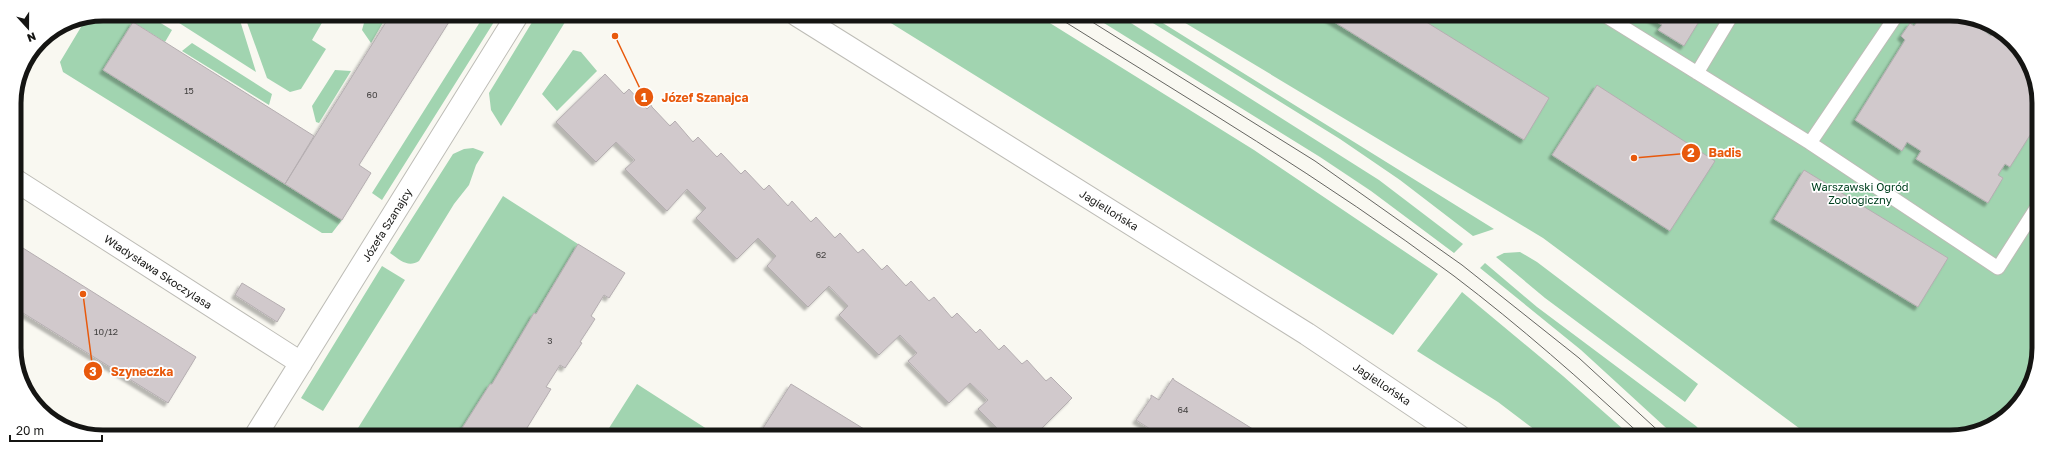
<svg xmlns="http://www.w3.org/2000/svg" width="2053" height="451" viewBox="0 0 2053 451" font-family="'Golos Text',sans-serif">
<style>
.green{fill:#a1d4b0}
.building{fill:#d1c9cc;stroke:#b5aeb1;filter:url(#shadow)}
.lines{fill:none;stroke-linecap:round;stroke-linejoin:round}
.lane-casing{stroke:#bdbcb6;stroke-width:15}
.street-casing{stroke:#bdbcb6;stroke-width:24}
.secondary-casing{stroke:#bdbcb6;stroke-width:24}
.lane{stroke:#fff;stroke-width:13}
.street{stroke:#fff;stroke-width:22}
.secondary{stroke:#fff;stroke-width:22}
.tram{stroke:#666662;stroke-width:1}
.labels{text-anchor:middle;stroke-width:3.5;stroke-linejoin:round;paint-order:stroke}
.number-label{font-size:9px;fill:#444241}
.park-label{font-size:11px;fill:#004120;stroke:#fff}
.street-label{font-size:11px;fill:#151513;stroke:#fff}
.rim{fill:none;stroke:#151513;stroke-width:5}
.leader{fill:none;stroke:#e8590c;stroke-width:1.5}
.callout-dot{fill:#e8590c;stroke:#fff;stroke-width:1.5}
.mark-label{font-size:12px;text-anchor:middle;font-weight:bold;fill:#fff}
.callout-label{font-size:12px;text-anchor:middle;font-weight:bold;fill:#e8590c;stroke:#fff;stroke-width:3.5;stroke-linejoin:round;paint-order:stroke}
</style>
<defs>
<filter id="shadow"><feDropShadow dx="-3.5" dy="3.5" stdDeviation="1" flood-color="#0004"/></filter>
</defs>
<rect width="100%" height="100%" fill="#f9f8f1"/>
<path class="green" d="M103,14H146L172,30L165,42L133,22L103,70L342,220L332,233H322L63,72L60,62L87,17Z
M165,14H238L256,72Z
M244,14H327L312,40L326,49L301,89L290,92L267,78Z
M369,14H388L371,43L362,30L364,23Z
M485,14H499L382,200L372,193Z
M537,14H570L501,126L491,110L489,93Z
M878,15H1037L1254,150L1438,274L1393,335Z
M1091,15H1117L1123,18L1379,180L1463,244L1454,253L1371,191L1320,157Z
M1140,15H1150L1494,229L1473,236L1400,180L1340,139Z
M1172,15L1967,16L2013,40L2037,85V365L2009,415L1956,437H1811L1543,238Z
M192,43L272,94L269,105L182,51Z
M573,50L581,52L597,71L557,111L542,94Z
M335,70L351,71L319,123L316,122L312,106Z
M473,148L484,152L476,165L469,185L454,204L419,261C408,268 400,260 390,253L453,154L464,149Z
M503,196L578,244L536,314L534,313L492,384H490L457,436H353Z
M1520,252L1537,262L1698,384L1685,402L1545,298L1496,257L1504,253Z
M1485,263L1537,307L1696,426L1706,437H1676L1581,350L1480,268Z
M382,266L405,280L323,411L301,398Z
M1462,292L1563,376L1632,437L1543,436L1498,402L1417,351Z
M637,384L710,431L707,436H604Z"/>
<path class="building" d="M391,14H454L359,165L371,173L342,220L285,184Z
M1323,15H1415L1549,98L1524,140Z
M1645,15H1703L1684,46L1658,30L1662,25Z
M1921,16H1967L1983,24L1980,28L1991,36L1995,30L2013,40L2037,85V124L2010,167L2005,164L1998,175L2003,178L1988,203L1916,159L1921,151L1907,142L1902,151L1855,120L1905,40L1901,36L1910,23L1914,26Z
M133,22L314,136L285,184L103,70Z
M605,74L624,94L629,89L647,109L651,105L652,107L670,126L675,121L693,142L698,137L717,157L721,153L741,174L745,170L764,190L769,185L788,206L792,201L811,222L816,217L835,238L840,233L858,253L863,249L882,270L887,265L906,286L911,281L929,301L934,297L952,318L957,313L976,333L980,329L999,350L1004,345L1022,364L1027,360L1046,381L1051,377L1072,398L1034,436H1005L978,409L988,400L970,383L949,403L908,361L917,353L900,335L879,355L839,315L848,306L829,286L808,307L767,266L776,256L758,238L737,259L696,218L706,208L687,189L667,211L625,169L635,160L616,142L596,162L556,122Z
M1597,85L1715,161L1670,231L1552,155Z
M1804,170L1948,258L1918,307L1774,219Z
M15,243L196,357L168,403L15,308Z
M578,244L625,273L609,298L604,295L591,316L595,319L580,342L582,343L565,368L560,365L546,387L551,389L522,436L515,434L514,436H457L490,384H492L534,313L536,314Z
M242,283L285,309L277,322L235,295Z
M1173,378L1174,380L1264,436H1161L1136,420L1151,398V395L1159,400Z
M791,384L864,429L859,436H758Z"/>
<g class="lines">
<g class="lane-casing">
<path id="lane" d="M1604,15L1810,143L1998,268L2037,207
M1697,73L1732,15
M1810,143L1896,16"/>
</g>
<g class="street-casing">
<path id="street" d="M15,180L301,363
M256,435L518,14"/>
</g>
<g class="secondary-casing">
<path id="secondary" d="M797,15L1307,334L1459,436"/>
</g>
<use href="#lane" class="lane"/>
<use href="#street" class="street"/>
<use href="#secondary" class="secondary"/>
<path class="tram" d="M1054,15C1188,99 1327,181 1454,276C1520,326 1582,381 1643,437
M1081,15L1315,161L1462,265L1579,358L1665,437"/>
</g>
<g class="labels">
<g class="number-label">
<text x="189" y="94">15</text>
<text x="372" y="98">60</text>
<text x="821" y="258">62</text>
<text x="106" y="335">10/12</text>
<text x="550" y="344">3</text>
<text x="1183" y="413">64</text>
</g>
<g class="park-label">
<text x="1860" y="191">Warszawski Ogród<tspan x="1860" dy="13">Zoologiczny</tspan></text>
</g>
<g class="street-label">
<text transform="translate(1109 210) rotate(32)" y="4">Jagiellońska</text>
<text transform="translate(387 225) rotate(-58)" y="4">Józefa Szanajcy</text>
<text transform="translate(158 272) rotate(33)" y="4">Władysława Skoczylasa</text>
<text transform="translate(1382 384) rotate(34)" y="4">Jagiellońska</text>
</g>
</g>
<path d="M0 0H2053V451H0ZM103 21H1950A82 82 0 0 1 2032 103V348A82 82 0 0 1 1950 430H103A82 82 0 0 1 21 348V103A82 82 0 0 1 103 21Z" fill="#fff" fill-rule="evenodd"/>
<path class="rim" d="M103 21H1950A82 82 0 0 1 2032 103V348A82 82 0 0 1 1950 430H103A82 82 0 0 1 21 348V103A82 82 0 0 1 103 21Z"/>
<path class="leader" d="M615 36L644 97M1634 158L1691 153M83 294L93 371"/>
<g class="callout-dot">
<circle cx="615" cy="36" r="4"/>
<circle cx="1634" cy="158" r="4"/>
<circle cx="83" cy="294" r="4"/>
<circle cx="644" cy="97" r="10"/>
<circle cx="1691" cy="153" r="10"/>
<circle cx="93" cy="371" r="10"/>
</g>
<g class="mark-label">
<text x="644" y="102">1</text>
<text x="1691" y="157">2</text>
<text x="93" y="376">3</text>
</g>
<g class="callout-label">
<text x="705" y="102">Józef Szanajca</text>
<text x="1725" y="157">Badis</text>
<text x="142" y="376">Szyneczka</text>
</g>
<g transform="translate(28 28) rotate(159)" stroke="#ffffff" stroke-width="3" paint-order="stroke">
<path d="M0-3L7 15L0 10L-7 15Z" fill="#151513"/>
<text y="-6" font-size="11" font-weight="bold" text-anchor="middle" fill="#151513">N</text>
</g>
<path d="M10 435v6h92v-6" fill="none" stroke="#151513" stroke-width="2"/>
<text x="16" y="435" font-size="12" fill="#151513" stroke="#ffffff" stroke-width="3" paint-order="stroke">20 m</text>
</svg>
